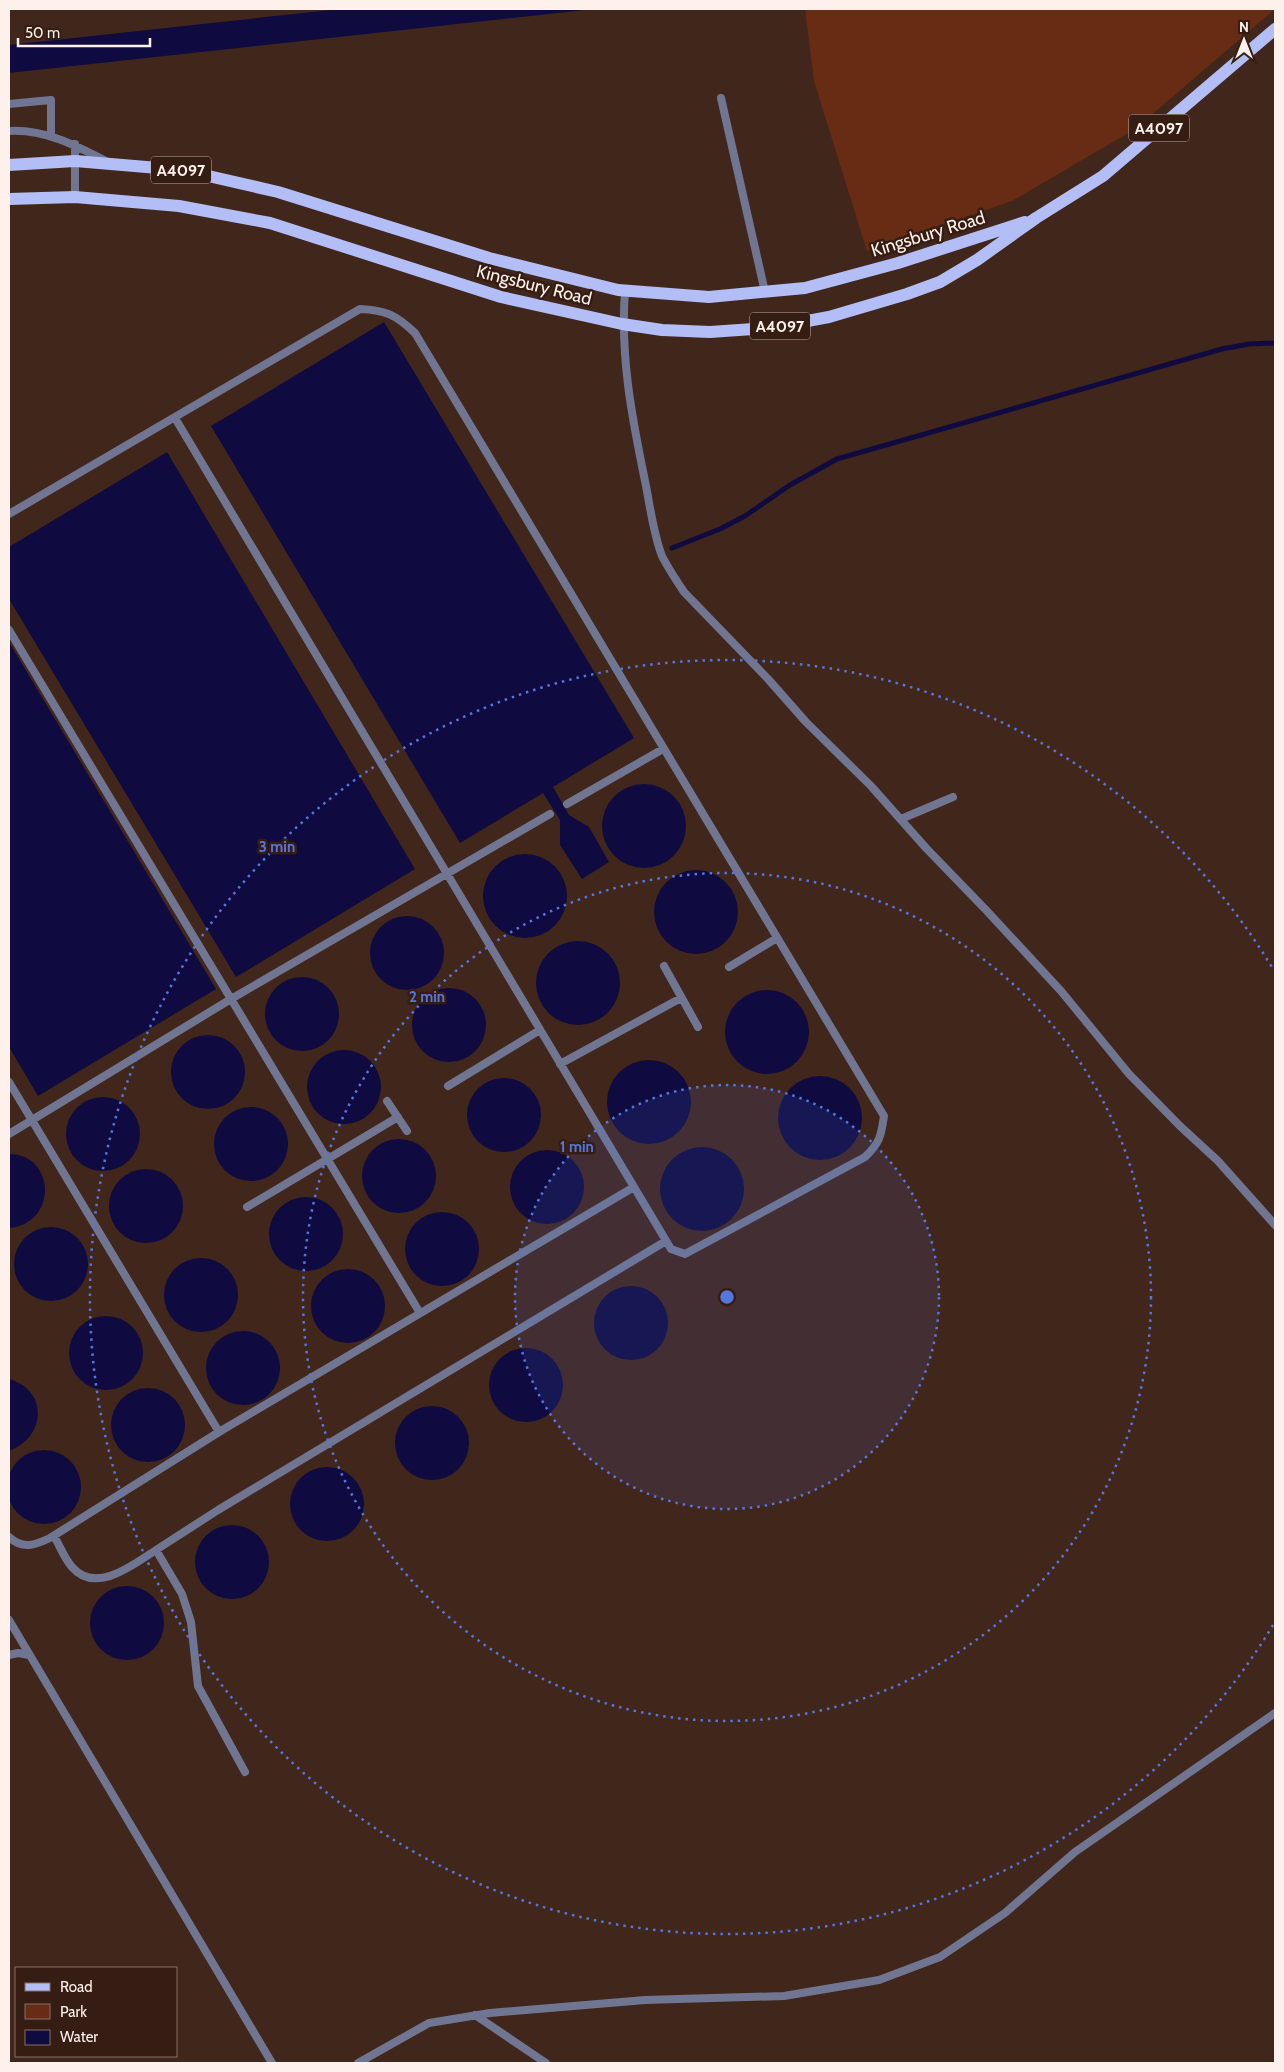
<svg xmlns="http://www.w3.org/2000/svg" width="1284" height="2072" viewBox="0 0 1284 2072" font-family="Cabin,sans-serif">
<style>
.green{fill:#682c14}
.water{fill:#0f0b40}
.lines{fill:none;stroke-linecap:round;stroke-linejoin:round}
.stream{stroke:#0f0b40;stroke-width:5}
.lane{stroke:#707691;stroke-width:8}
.primary{stroke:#b3bdf6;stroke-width:12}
.ring{fill:none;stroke:#5576dc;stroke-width:2.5;stroke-dasharray:2.5 5}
.labels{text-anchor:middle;stroke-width:5;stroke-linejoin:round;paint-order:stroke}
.shield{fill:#361d13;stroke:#c2b1aa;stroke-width:1}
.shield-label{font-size:16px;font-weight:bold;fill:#fef0ea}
.street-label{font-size:18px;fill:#fef0ea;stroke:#361d13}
.centre{fill:#5576dc;stroke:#361d13;stroke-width:2.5}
.ring-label{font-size:15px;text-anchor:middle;font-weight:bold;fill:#5576dc;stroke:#361d13;stroke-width:5;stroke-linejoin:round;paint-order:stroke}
</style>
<rect width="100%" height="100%" fill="#41261c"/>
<path class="green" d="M805,9H1275L1135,129L1012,201L867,251L814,81Z"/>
<path class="water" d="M340,9H594L9,73V45Z
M384,322L634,738L553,787L569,815L589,827L609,862L582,879L560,845V820L543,793L460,843L211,426Z
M167,452L415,869L236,977L9,599V547Z
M9,642L216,989L38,1096L9,1047Z
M602 826a42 42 0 1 1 84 0a42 42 0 1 1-84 0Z
M483 896a42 42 0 1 1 84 0a42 42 0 1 1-84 0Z
M654 912a42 42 0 1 1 84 0a42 42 0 1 1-84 0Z
M370 953a37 37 0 1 1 74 0a37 37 0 1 1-74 0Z
M536 983a42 42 0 1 1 84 0a42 42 0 1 1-84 0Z
M265 1014a37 37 0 1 1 74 0a37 37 0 1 1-74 0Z
M412 1025a37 37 0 1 1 74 0a37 37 0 1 1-74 0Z
M725 1032a42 42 0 1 1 84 0a42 42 0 1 1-84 0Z
M171 1072a37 37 0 1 1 74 0a37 37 0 1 1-74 0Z
M307 1087a37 37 0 1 1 74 0a37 37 0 1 1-74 0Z
M607 1102a42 42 0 1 1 84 0a42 42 0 1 1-84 0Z
M778 1118a42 42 0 1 1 84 0a42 42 0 1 1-84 0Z
M467 1115a37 37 0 1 1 74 0a37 37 0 1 1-74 0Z
M66 1134a37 37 0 1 1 74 0a37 37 0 1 1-74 0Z
M214 1144a37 37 0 1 1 74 0a37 37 0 1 1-74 0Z
M362 1176a37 37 0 1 1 74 0a37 37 0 1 1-74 0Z
M660 1189a42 42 0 1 1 84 0a42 42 0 1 1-84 0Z
M510 1187a37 37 0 1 1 74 0a37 37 0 1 1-74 0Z
M9,1154C56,1154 58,1224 9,1228Z
M109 1206a37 37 0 1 1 74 0a37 37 0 1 1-74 0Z
M269 1234a37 37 0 1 1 74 0a37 37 0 1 1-74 0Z
M405 1249a37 37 0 1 1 74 0a37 37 0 1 1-74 0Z
M14 1264a37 37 0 1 1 74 0a37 37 0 1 1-74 0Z
M164 1295a37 37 0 1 1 74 0a37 37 0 1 1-74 0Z
M311 1306a37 37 0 1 1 74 0a37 37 0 1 1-74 0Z
M594 1323a37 37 0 1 1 74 0a37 37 0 1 1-74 0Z
M69 1353a37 37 0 1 1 74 0a37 37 0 1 1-74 0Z
M206 1368a37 37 0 1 1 74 0a37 37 0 1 1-74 0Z
M489 1385a37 37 0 1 1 74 0a37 37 0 1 1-74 0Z
M9,1379C49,1390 46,1438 9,1451Z
M111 1425a37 37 0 1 1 74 0a37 37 0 1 1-74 0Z
M395 1443a37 37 0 1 1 74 0a37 37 0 1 1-74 0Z
M7 1487a37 37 0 1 1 74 0a37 37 0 1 1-74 0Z
M290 1504a37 37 0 1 1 74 0a37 37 0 1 1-74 0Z
M195 1562a37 37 0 1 1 74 0a37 37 0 1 1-74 0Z
M90 1623a37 37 0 1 1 74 0a37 37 0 1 1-74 0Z"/>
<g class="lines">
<path class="stream" d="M672,548L720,529L745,516L790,485L837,459L1222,349L1249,344L1275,343"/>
<path class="lane" d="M721,98L765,292
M9,104L51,100V135
M9,131C44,129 75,145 106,161
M75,144V197
M625,291C620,356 632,418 645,481C650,505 653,533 662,556C668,568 676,580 684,592L768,679L806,722L871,786L926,848L986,910L1061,991L1129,1074L1180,1126L1218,1161L1275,1225
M9,514L360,309C386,310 396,315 415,333L884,1116C881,1136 880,1143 865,1157L685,1254L671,1249L175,418
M9,630L420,1313
M567,804L663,749
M901,819L953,797
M664,966L698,1027
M729,967L777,938
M560,1064L681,998
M9,1082L219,1432L634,1187
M448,1086L540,1030
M387,1101L407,1131
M9,1134L231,999L550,814
M247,1207L398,1117
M54,1536C60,1546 64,1558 72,1567C96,1595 134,1564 156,1550L182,1594L191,1622L198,1686L245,1772
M9,1537C23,1550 35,1545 50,1538L219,1432
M156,1550L218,1510L666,1241
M9,1620L272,2063
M9,1655L18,1653L29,1655
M475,2015L546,2063
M358,2063L429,2023L490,2013L645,2000L784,1996L879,1980L940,1957L1005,1913L1075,1852L1275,1713"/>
<path class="primary" d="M9,165L75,161L182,170L278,192L489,258L618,290L709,297L805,288L898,263L1025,222
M9,199L75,197L179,206L270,223L501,297L622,324L662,330L710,332L769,328L829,317L907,294L940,282L977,260L1036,218L1103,176L1275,29"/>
</g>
<circle cx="727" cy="1297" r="212" fill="#5576dc" fill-opacity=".12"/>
<g class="ring">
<circle cx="727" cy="1297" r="212"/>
<circle cx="727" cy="1297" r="424"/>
<path d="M1273 1625A637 637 0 1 1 1273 969"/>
</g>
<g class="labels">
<g class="shield">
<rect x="1129" y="114.5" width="60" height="27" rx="4"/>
<rect x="151" y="156.5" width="60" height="27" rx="4"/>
<rect x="750" y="312.5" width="60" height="27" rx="4"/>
</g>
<g class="shield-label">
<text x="1159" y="134">A4097</text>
<text x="181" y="176">A4097</text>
<text x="780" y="332">A4097</text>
</g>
<g class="street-label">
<text transform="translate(928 234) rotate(-17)" y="6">Kingsbury Road</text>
<text transform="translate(534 285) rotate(14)" y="6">Kingsbury Road</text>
</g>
</g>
<circle cx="727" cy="1297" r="8" class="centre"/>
<g class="ring-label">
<text x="277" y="852">3 min</text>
<text x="427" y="1002">2 min</text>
<text x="577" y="1152">1 min</text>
</g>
<rect width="1284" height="2072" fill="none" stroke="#fef0ea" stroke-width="20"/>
<rect x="15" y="1967" width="162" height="90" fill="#361d13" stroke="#867169"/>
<rect x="25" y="1983" width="25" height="8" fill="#b3bdf6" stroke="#867169"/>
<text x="60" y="1992" font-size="15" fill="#fef0ea">Road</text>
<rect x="25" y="2004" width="25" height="15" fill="#682c14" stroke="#867169"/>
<text x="60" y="2017" font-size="15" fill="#fef0ea">Park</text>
<rect x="25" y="2030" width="25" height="15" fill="#0f0b40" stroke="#867169"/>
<text x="60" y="2042" font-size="15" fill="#fef0ea">Water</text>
<g transform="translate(1244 40)" stroke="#361d13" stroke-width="4" paint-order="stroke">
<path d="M0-4L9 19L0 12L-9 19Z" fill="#fef0ea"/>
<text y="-8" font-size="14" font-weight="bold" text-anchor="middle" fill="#fef0ea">N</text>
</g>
<path d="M18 38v8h132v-8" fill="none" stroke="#fef0ea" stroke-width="2.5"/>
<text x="25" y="38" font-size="15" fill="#fef0ea" stroke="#361d13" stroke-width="4" paint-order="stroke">50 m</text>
</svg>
